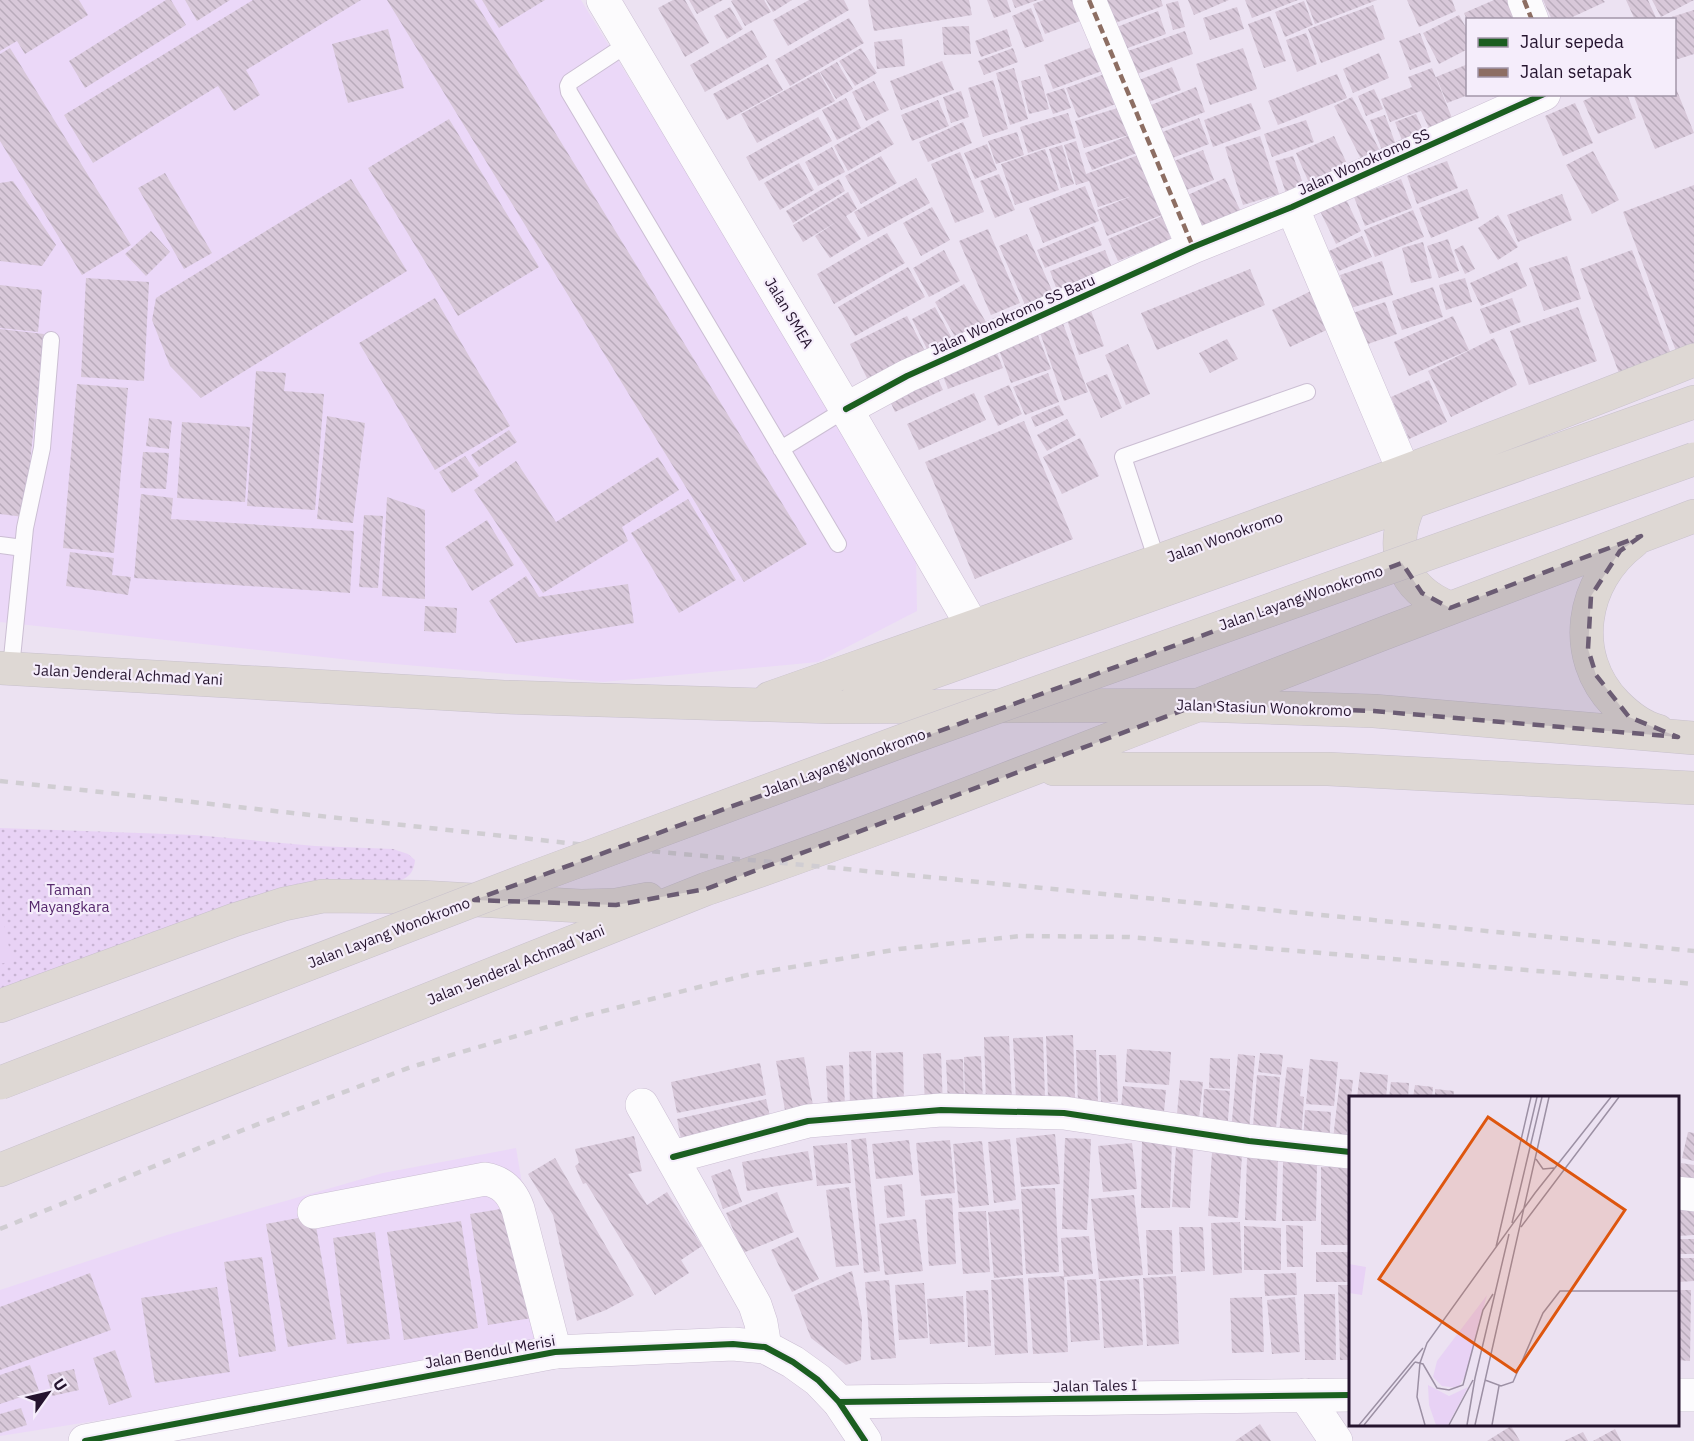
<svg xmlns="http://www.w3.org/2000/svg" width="1694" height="1441" viewBox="0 0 1694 1441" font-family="'IBM Plex Sans',sans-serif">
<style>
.built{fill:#ebd8f8}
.grass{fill:url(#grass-dots)}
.garden{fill:#e8d2f5}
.building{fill:url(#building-back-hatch)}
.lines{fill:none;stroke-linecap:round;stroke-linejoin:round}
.service-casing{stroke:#cbbed3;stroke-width:18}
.minor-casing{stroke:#cbbed3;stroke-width:34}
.tertiary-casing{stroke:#cbbed3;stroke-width:34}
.trunk-casing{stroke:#c8c1cc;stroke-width:34}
.service{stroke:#fcfbfd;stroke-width:16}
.minor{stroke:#fcfbfd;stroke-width:33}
.tertiary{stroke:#fcfbfd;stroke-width:33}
.trunk{stroke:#ded8d4;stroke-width:33}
.rail{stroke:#d0cdd2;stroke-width:4.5;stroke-dasharray:8 8;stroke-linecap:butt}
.trunk-bridge-casing{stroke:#c8c1cc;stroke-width:34;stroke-linecap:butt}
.trunk-bridge{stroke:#ded8d4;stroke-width:33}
.quiet{stroke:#8d6e63;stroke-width:4.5;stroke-dasharray:9 4.5;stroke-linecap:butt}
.cycleway-casing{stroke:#f5edfb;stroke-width:10}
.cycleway{stroke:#1b5e20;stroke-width:6}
.marked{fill:#6b5c73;fill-opacity:0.2;stroke:#6b5c73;stroke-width:4.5;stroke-dasharray:12 8;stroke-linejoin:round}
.labels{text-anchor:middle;stroke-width:4.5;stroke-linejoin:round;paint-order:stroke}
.street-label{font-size:15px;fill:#25142e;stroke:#f5edfb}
.park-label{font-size:15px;fill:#56296d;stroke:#f5edfb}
.inset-road{fill:none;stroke:#9c90a4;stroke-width:1.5}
.view{fill:#de560e;fill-opacity:0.15;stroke:#de560e;stroke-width:3}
.inset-edge{fill:none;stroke:#25142e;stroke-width:3}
</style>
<defs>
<pattern id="grass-dots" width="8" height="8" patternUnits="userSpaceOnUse" patternTransform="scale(1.5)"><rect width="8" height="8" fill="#e8d2f5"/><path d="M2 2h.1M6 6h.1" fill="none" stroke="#c7b3d2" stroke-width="1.8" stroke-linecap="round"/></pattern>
<pattern id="building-back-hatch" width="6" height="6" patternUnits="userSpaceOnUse" patternTransform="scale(1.5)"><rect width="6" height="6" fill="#d8c8d9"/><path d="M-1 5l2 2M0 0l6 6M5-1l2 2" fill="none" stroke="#b9abbb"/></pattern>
</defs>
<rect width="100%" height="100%" fill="#ece2f2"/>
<path class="built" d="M0,0H581L813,378L916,552L917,611L818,662L603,682L360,661L0,622Z
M516,1148L550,1349L0,1436V1290L167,1235L383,1173Z"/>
<path class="grass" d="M0,828L195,835L315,846L393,849L408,854L415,860C413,882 397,881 379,885L0,996Z"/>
<path class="garden" d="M0,906L12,961L0,964Z"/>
<path class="building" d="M0,0H79L88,15L25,54L17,41L0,51Z
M166,0H171L186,25L85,88L69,61Z
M185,0H230L197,21Z
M253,0H361L246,70L260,95L234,111L218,86L93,163L64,115Z
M387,0H474L807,544L744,582Z
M482,0H545L499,28Z
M673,0H685L709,43L685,57L658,8Z
M689,0H723L697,14Z
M733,0H764L771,12L745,26L731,1Z
M766,0H792L773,12Z
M809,0H844L849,10L788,46L773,20Z
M868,0H969L972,15L874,31Z
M987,0H1007L1011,12L994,18Z
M1012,0H1038L1015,8Z
M1044,0H1084L1091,17L1045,34L1033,4Z
M1106,0H1161L1163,6L1115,23Z
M1188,0H1229L1194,15Z
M1245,0H1298L1252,18Z
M1306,0H1377L1315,24Z
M1407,0H1452L1456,11L1419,27Z
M1494,0H1512L1520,20H1467L1464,13Z
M1543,0H1603L1605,2L1566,20H1552Z
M1626,0H1648L1657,20H1635Z
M1652,0H1694L1661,17Z
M1178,1L1185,27L1173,30L1166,4Z
M1304,1L1313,25L1285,37L1275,12Z
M1373,5L1385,39L1321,63L1308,29Z
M730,7L743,29L727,39L714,16Z
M1237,7L1244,29L1210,40L1203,18Z
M1031,8L1044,41L1025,48L1012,16Z
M1694,10V54L1675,60L1674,20L1665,19Z
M1158,11L1166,34L1125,49L1117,27Z
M1459,15L1468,31V49L1439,64L1423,33Z
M1270,16L1286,61L1264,68L1248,24Z
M849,18L864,43L790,86L775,60Z
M969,26L971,54L944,55L942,27Z
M388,29L404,88L348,103L332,44Z
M1007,29L1012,46L981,57L975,41Z
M752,30L767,57L705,92L690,65Z
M1185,31L1193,54L1134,75L1125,52Z
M1306,33L1317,64L1297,72L1286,40Z
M1420,33L1431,62L1410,70L1399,41Z
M902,39L905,66L877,69L874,42Z
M1100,44L1110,68L1053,89L1044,65Z
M10,48L131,245L82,275L0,141V54Z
M861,48L877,73L855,86L839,61Z
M1013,48L1018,62L984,75L978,61Z
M1243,48L1257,89L1210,105L1196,64Z
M1379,53L1389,78L1353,93L1343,69Z
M942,61L954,90L901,110L890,81Z
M837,62L853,89L836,99L820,72Z
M768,64L783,90L727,120L713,94Z
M1468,64V95L1447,103L1436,77Z
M1172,67L1181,90L1143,104L1134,82Z
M1014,68L1028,119L1010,125L996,73Z
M1432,68L1452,118L1429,128L1421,111L1390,122L1381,99L1412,87L1408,77Z
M1113,71L1124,101L1078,118L1066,88Z
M819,72L835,101L757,143L741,114Z
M1337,74L1347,98L1278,125L1268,101Z
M1040,76L1049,109L1029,114L1021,81Z
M993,80L1008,129L983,137L968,88Z
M874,81L889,110L866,121L852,92Z
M1675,86L1694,133L1655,149L1633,94H1674Z
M1196,87L1205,112L1155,131L1146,107Z
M1064,88L1071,108L1053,114L1046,94Z
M1374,89L1383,109L1366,116L1358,96Z
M961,91L969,117L951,123L943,97Z
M1598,94H1627L1636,118L1598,134L1583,101Z
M1352,97L1379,149L1361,159L1334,106Z
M846,98L861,128L837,140L822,110Z
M938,100L949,126L912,141L901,115Z
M1251,103L1261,129L1213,147L1204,120Z
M1575,103L1593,143L1563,156L1545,116Z
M1121,107L1129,135L1084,148L1075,121Z
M1068,113L1076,138L1028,153L1020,127Z
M1416,114L1425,135L1403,143L1395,122Z
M1385,115L1396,145L1382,150L1370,120Z
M818,117L832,141L759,181L746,157Z
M1199,118L1209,144L1162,162L1152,136Z
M449,119L539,267L458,316L368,168Z
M879,120L894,144L848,171L834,146Z
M1306,120L1314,142L1272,157L1264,134Z
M963,122L972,143L928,162L919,142Z
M1017,132L1024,155L996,164L988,141Z
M1135,133L1142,151L1092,170L1085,153Z
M1260,136L1279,194L1243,205L1225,147Z
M1334,136L1349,168L1310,185L1296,153Z
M1076,141L1086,174L1144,153L1167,213L1107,236L1097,210L1132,196L1098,207L1089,181L1076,185L1064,145Z
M987,144L997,170L975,179L964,153Z
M1062,145L1074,184L1061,188L1049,149Z
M832,147L845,172L818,186L805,162Z
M1045,149L1059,190L1015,205L1001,164Z
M1203,150L1214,180L1178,193L1166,164Z
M1593,151L1619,200L1592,214L1566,165Z
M960,152L984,212L955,223L931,164Z
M881,156L897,183L861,204L845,176Z
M1293,156L1305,189L1287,196L1275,161Z
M1447,161L1458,188L1417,204L1407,176Z
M799,163L814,190L780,210L764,183Z
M165,173L212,253L184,269L138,188Z
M999,174L1015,210L995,218L980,181Z
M916,178L930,203L868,237L854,212Z
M1225,178L1242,214L1195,235L1179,199Z
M351,179L407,271L201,398L170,366L152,320L156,298Z
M839,179L845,191L793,223L786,211Z
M1401,179L1412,208L1365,226L1354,197Z
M13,181L56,245L42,266L0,261V183Z
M1694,185V344L1676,351L1623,212Z
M1085,186L1099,221L1043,243L1029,208Z
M1467,189L1479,218L1431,238L1419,208Z
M848,192L857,209L846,216L861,239L830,258L815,236L838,221L803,242L793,225Z
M1562,194L1572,220L1518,242L1507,215Z
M1345,197L1361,231L1336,244L1319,209Z
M932,207L950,240L921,256L903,223Z
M1413,210L1424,237L1375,257L1364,230Z
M1498,215L1518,247L1498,260L1478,228Z
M1162,216L1171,239L1118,261L1108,239Z
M1094,226L1102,245L1045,268L1037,250Z
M988,229L1020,303L991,315L959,241Z
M151,231L170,252L146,276L125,254Z
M887,233L905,263L834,304L817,274Z
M1027,234L1054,295L1026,307L999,246Z
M1362,236L1372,257L1339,271L1329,251Z
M1448,239L1459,271L1439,278L1427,246Z
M1423,242L1432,278L1411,283L1402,248Z
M1463,245L1475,269L1465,274L1454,250Z
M944,250L960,281L929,297L913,268Z
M1105,250L1113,270L1058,293L1050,271Z
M1632,250L1674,362L1622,381L1580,269Z
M1567,256L1581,299L1544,311L1529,268Z
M1382,261L1393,295L1351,308L1340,275Z
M1517,262L1527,286L1481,306L1470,283Z
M908,267L925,297L855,336L838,307Z
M1250,269L1265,305L1157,350L1141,313Z
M86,278L149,282L144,381L81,377Z
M1465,278L1472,302L1446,310L1439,285Z
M964,284L987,324L958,342L935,302Z
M0,285L42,290L38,332L0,328Z
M1433,287L1443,317L1402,330L1392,301Z
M1313,290L1331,328L1290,347L1272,310Z
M435,298L510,426L435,470L359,343Z
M1512,298L1521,322L1490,334L1480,309Z
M1385,302L1397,334L1362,346L1350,314Z
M935,307L955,344L931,357L912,319Z
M1578,307L1597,361L1529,385L1510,331Z
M1091,311L1104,346L1079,355L1067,320Z
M907,316L928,357L871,386L850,344Z
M1453,316L1469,350L1409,376L1394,342Z
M1061,318L1088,392L1064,401L1038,327Z
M1035,328L1051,369L1011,383L996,342Z
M0,329L44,334L24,517L0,514Z
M1494,338L1517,385L1451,417L1428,371Z
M1227,339L1238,359L1210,373L1199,353Z
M1128,344L1150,394L1126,405L1105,355Z
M994,346L1003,368L948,389L940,368Z
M934,370L943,390L895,412L886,392Z
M256,371L286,373L284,391L324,394L315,510L247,506Z
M1048,373L1059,402L1025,415L1013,387Z
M1107,374L1122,408L1101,418L1086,383Z
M1429,380L1447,422L1409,439L1391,397Z
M77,384L128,388L114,553L63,548Z
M1009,385L1022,414L998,426L984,396Z
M974,393L986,420L919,450L907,424Z
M1059,405L1064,415L1035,427L1031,417Z
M327,416L365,423L353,523L317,519Z
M149,418L172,421L169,449L146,446Z
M1067,419L1076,435L1047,451L1037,435Z
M1024,421L1073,539L975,579L925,462Z
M182,422L250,427L245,502L177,498Z
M509,430L517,442L479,467L471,455Z
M1080,438L1099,476L1062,494L1043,457Z
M143,452L169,453L166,489L140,488Z
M465,456L479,476L452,493L439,472Z
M658,457L679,490L622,527L628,541L543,593L474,490L516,461L556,522Z
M141,494L173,498L171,519L354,531L350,593L134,578Z
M387,497L425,510V599L382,596Z
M688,499L736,580L679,613L631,533Z
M364,515L383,516L378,588L359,587Z
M487,520L514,565L472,591L445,547Z
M70,552L114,558L112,575L131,577L128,595L66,586Z
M526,576L539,597L628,584L634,623L516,643L489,601Z
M425,606L457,608L456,633L424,631Z
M1073,1035L1075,1098L1048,1099L1046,1036Z
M1009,1036L1012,1102L986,1103L984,1037Z
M1043,1037L1045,1099L1016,1100L1013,1038Z
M1127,1049L1171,1052L1169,1085L1125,1082Z
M1076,1050H1096L1098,1102L1078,1103Z
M871,1051L873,1109L850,1110L849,1052Z
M903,1052L904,1107H877L876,1053Z
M941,1053L943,1108H925L923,1054Z
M1260,1053L1283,1055L1281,1075L1258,1072Z
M1238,1054L1255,1056L1249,1132L1231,1131Z
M1099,1055H1116L1118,1102H1101Z
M981,1056L983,1103H965L964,1057Z
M804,1057L815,1116L787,1121L776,1061Z
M1210,1058L1230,1059V1089L1209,1088Z
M963,1059L964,1104H948L946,1060Z
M1310,1059L1338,1062L1334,1106L1306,1104Z
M760,1063L766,1095L677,1113L671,1082Z
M843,1065L845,1106L828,1107L826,1066Z
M1287,1067L1303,1069L1300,1096L1304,1097L1301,1143L1278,1141Z
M1360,1072L1388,1075L1386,1098H1357Z
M1257,1075L1280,1077L1275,1142L1252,1139Z
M1340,1079L1353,1080L1346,1140L1333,1139Z
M1180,1080L1203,1082L1198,1127L1176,1125Z
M1391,1082L1409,1083L1408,1098H1389Z
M1415,1085L1433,1087L1432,1098H1413Z
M1123,1086L1166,1090L1164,1112L1121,1109Z
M1204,1089L1230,1091L1227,1133L1202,1131Z
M1435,1089L1454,1091L1453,1098H1435Z
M766,1099L772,1125L682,1144L677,1119Z
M1305,1110L1331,1112L1329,1145L1303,1143Z
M1688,1132L1694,1133V1161L1682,1158Z
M1055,1134L1060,1184L1021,1187L1016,1138Z
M634,1136L642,1171L628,1174L647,1205L667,1192L702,1246L681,1260L689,1273L655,1295L586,1183L583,1184L575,1166L579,1163L575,1149Z
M866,1138L880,1271L864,1273L851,1140Z
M1065,1138L1091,1139L1087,1230L1062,1229Z
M1010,1139L1016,1200L994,1203L988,1142Z
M1142,1139H1172L1170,1208H1141Z
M909,1140L913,1175L876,1179L872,1144Z
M950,1140L955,1193L921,1196L916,1143Z
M982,1141L989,1205L959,1208L953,1144Z
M847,1143L851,1183L817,1186L813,1146Z
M1132,1143L1137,1189L1103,1192L1098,1146Z
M1176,1147L1193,1149L1190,1208L1172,1207Z
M808,1151L813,1180L747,1191L742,1162Z
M1212,1153L1242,1155L1238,1218L1208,1216Z
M555,1158L634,1295L606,1310L577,1321L553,1215L528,1174Z
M1247,1158L1278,1159L1276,1221L1245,1220Z
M1283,1162L1317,1163L1316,1221H1282Z
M1681,1163L1694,1165V1191L1678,1182Z
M1321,1167H1350V1245H1321Z
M730,1169L742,1202L723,1209L711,1176Z
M902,1184L905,1216L887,1218L884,1186Z
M849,1187L859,1265L836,1267L826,1190Z
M1055,1188L1059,1272L1026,1274L1021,1189Z
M777,1192L794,1232L743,1253L726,1213Z
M1134,1195L1143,1275L1099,1279L1091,1199Z
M952,1198L956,1264L929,1266L925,1200Z
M1694,1204V1235L1678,1236V1205Z
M513,1207L532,1318L488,1325L470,1214Z
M1019,1209L1023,1275L994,1278L988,1212Z
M986,1211L990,1272L963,1274L958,1212Z
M314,1215L336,1339L288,1347L266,1224Z
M916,1219L923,1271L885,1275L879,1224Z
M461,1221L478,1328L404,1340L387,1232Z
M1240,1222L1242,1273L1213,1275L1211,1223Z
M1286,1225L1303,1226V1267H1287Z
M1244,1226L1281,1228V1270H1244Z
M1179,1227H1203L1205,1271L1181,1272Z
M1146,1230H1172L1173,1274L1148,1275Z
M375,1232L390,1339L347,1344L333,1238Z
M1089,1236L1093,1274L1064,1277L1061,1238Z
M798,1237L819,1279L792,1292L771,1250Z
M1678,1239H1694V1254H1678Z
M1316,1252H1350V1282H1316Z
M262,1257L276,1351L239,1357L224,1262Z
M1678,1258H1694V1281L1678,1282Z
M852,1271L862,1318L861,1360L846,1365L811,1338L794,1295Z
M90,1273L111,1330L0,1370V1307Z
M1296,1273L1297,1295L1265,1296L1264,1274Z
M1064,1276L1068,1352L1033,1354L1028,1278Z
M1176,1276L1179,1344L1147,1346L1143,1278Z
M1023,1278L1028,1353L995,1355L991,1280Z
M1096,1279L1100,1340L1071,1342L1067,1280Z
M1139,1279L1143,1345L1104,1348L1100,1281Z
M889,1280L896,1358L871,1360L865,1282Z
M924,1283L928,1338L899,1340L895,1285Z
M1338,1285H1350V1360H1340Z
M217,1287L230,1372L155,1383L141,1298Z
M988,1290L991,1346L968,1347L966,1291Z
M1678,1290H1691L1690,1361L1678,1360Z
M1304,1294H1335L1336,1360H1305Z
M963,1296L965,1342L930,1344L927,1299Z
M1262,1297L1264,1352L1232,1353L1230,1298Z
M1295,1297L1300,1352L1272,1354L1267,1300Z
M115,1350L132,1397L109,1405L93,1358Z
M30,1365L39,1391L0,1404V1375Z
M74,1369L79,1390L52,1396L47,1375Z
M21,1408L27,1425L0,1433V1414Z
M1260,1424L1271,1441H1235Z
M1511,1426L1520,1441H1487Z
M1615,1429L1621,1441H1593Z
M1583,1432L1588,1441H1564Z"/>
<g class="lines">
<g class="service-casing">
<path id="service" d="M629,43L570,82L568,86L569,92L838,544
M781,449L846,409
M0,545L23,548
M1157,561L1123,457L1307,392
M11,668L25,528L42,448L51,340"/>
</g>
<g class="minor-casing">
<path id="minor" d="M603,0L846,409L973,627
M1089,0L1193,247
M1524,0L1532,20
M1292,207L1404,472
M846,409L907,376L1193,247L1292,207L1544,94
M642,1105L755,1305L761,1323L765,1347
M673,1157L808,1121L941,1110L1064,1113L1249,1141L1350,1152
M1678,1193L1694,1195
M314,1212L485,1179C503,1182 512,1192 518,1209L555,1352
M1305,1395L1336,1441
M1678,1395H1694
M839,1402L1350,1395"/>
</g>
<g class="tertiary-casing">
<path id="tertiary" d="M85,1441L555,1352L733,1344L765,1347L793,1362L818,1380L839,1402L865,1441"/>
</g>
<g class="trunk-casing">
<path id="trunk" d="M1410,503C1388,549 1402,589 1450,608
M1633,542C1581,581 1569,656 1616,704C1628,716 1642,727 1658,731
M0,668L504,697L832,707L1197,705L1374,711L1694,738
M770,698C1080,589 1389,482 1694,360
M857,699L1694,402
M1054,769H1328L1694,788
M0,1006L234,920L284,904L323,896L421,897L581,906L616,905L648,899
M0,1170L706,889C872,833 1034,768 1198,705C1363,641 1528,578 1694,516"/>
</g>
<use href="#service" class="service"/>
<use href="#minor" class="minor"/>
<use href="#tertiary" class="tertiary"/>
<use href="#trunk" class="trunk"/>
<path class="rail" d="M0,781L604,847L783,863L1694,951
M0,1229L248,1128L411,1067L584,1016L751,974L899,949L1021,936L1129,937L1694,984"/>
<g class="trunk-bridge-casing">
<path id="trunk-bridge" d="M0,1083L524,881L910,738L1694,459"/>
</g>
<use href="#trunk-bridge" class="trunk-bridge"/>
<path class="quiet" d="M1089,0L1193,247
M1524,0L1532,20"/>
<g class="cycleway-casing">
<path id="cycleway" d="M846,409L907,376L1193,247L1292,207L1544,94
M673,1157L808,1121L941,1110L1064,1113L1249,1141L1350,1152
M839,1402L1350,1395
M85,1441L555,1352L733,1344L765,1347L793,1362L818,1380L839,1402L865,1441"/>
</g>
<use href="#cycleway" class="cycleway"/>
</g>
<path class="marked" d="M1641,536L1620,551L1591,596L1588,649L1596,675L1629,717L1678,737L1374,711L1197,705L706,889L616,905L474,900L1402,563L1422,593L1450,608Z"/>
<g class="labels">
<g class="street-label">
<text transform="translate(1364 162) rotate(-24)" y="5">Jalan Wonokromo SS</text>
<text transform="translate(789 313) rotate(59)" y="5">Jalan SMEA</text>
<text transform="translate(1013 315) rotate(-24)" y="5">Jalan Wonokromo SS Baru</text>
<text transform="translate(1225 537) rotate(-20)" y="5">Jalan Wonokromo</text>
<text transform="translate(1301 598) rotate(-19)" y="5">Jalan Layang Wonokromo</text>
<text transform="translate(128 675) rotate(3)" y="5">Jalan Jenderal Achmad Yani</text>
<text transform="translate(1264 708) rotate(2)" y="5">Jalan Stasiun Wonokromo</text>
<text transform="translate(844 763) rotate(-20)" y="5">Jalan Layang Wonokromo</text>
<text transform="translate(389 933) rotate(-21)" y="5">Jalan Layang Wonokromo</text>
<text transform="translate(516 965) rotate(-22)" y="5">Jalan Jenderal Achmad Yani</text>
<text transform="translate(490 1352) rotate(-10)" y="5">Jalan Bendul Merisi</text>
<text transform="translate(1095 1386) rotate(-1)" y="5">Jalan Tales I</text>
</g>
<g class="park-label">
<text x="69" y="895">Taman<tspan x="69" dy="17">Mayangkara</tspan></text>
</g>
</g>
<g transform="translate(1349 1096)">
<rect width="330" height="330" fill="#ece2f2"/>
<path d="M0,168L17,171L13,199L0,197ZM138,199L117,279L109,292L93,290L84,281L88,265ZM79,289L100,300L119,291L99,329H87L80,309Z" fill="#e8d2f5"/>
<path class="inset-road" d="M177,48L188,1M187,63L194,73L205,72M163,127L193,1M172,131L270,1M147,151L182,1M66,266L74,268L88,292L100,294L114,289L134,214L144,198M136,284L152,290L164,286L194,217L211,195H330M10,329L74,252M15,329L66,266M76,329L68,301L71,267L78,247L186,97L262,1M100,329L124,284M118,329L126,282L160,138M126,329L200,1M143,329L150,290"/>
<path class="view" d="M139,21L276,114L167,276L30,183Z"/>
<rect width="330" height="330" class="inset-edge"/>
</g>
<rect x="1466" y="18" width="210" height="78" fill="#f5edfb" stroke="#a296a9" stroke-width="1.5"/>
<rect x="1478" y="38" width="30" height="9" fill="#1b5e20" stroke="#a296a9" stroke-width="1.5"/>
<text x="1520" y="48" font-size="18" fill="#25142e">Jalur sepeda</text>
<rect x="1478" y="68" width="30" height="9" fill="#8d6e63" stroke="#a296a9" stroke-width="1.5"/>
<text x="1520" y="78" font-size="18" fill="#25142e">Jalan setapak</text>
<g transform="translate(48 1393) rotate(56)" stroke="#f5edfb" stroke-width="4.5" paint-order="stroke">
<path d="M0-4.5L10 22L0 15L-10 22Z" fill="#25142e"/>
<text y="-9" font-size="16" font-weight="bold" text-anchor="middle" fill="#25142e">U</text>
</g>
</svg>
